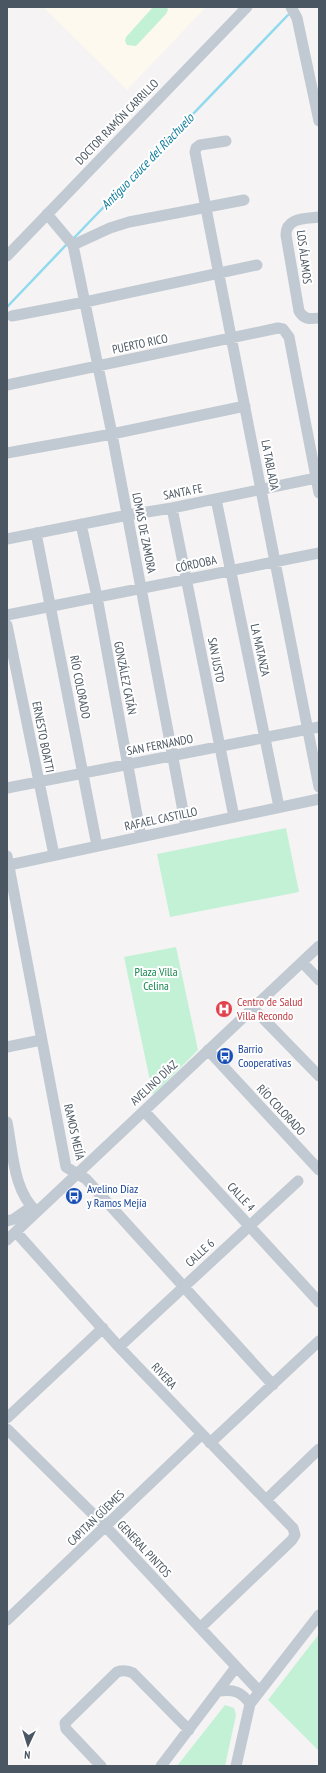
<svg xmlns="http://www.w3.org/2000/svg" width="326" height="1773" viewBox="0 0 326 1773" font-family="'PT Sans Narrow',sans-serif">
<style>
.commercial{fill:#fdf9ef}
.green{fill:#c3f1d5}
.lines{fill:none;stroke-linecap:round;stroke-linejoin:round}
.stream{stroke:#90daee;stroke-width:2.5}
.minor{stroke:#c1cad2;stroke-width:11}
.labels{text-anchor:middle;stroke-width:4;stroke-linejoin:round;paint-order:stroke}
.street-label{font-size:12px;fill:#4a5661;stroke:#fff}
.park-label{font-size:12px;fill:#17864f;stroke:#fff}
.health-label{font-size:12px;fill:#be3a42;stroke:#fff;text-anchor:start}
.transit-label{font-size:12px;fill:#164399;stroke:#fff;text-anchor:start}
.water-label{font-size:13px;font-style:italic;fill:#0c7c9b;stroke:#fff}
</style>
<rect width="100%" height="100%" fill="#f5f3f3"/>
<path class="commercial" d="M43,7H206L127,90Z"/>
<path class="green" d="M153,7H167L168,10L166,14L136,46L127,45L125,41L126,37Z
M286,828L299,892L170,917L157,854Z
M176,947L198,1050L153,1095L124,957Z
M319,1634V1751L268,1700Z
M225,1705L234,1708L236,1715L225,1766H177Z"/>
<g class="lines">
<path class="stream" d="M72,240L288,15
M7,307L68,243"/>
<path class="minor" d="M291,7L297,18L319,121
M226,141L200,145L196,148L195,152L319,787
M47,214L73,245
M319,217C306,219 286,217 286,235L299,311C304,320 310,319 319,318
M73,245L112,434L186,827
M73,245L110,228L129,222L244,200
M7,256L247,7
M12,316L85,302L257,265
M7,385L278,328L283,329L289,337L319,493
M7,453L112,434L245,406
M216,499L279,807
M172,508L234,817
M81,524L97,597L141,837
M36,533L97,846
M7,539L128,515L172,508L316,478
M7,615L319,553
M7,625L54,855
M7,788L319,727
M7,856L66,1167L86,1179L273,1385
M9,865L319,799
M302,962L319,980
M253,1008L319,1076
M7,1047L41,1040
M208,1050L319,1170
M144,1111L319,1302
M7,1122C13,1152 13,1191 37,1212
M7,1221L14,1219L31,1207
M16,1232L119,1347L202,1434L293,1528L295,1535L292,1540L200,1628
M7,1240L319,946
M119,1347L298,1181
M7,1418L103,1328
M7,1429L106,1527L259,1691
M210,1443L319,1341
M266,1500L319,1449
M7,1620L202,1434
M219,1691C234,1689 242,1692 250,1704
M101,1766L66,1729L65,1723L117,1672C123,1670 127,1670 133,1673L189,1730
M161,1766L236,1667
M236,1766L250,1704L319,1615"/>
</g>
<defs>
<g id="hospital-disc" transform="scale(0.9)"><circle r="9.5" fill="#e0444e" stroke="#fff"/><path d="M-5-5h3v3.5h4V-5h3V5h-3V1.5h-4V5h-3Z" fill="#fff"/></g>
<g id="bus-disc" transform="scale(0.9)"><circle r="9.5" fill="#1a4fb4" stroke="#fff"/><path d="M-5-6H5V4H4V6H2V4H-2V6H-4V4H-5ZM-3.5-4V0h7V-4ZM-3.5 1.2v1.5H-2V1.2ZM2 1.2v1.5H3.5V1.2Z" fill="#fff"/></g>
</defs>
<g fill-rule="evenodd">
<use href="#hospital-disc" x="224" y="1009"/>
<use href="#bus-disc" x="225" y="1056"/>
<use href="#bus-disc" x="74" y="1196"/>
</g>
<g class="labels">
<g class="street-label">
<text transform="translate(117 122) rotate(-46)" y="4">DOCTOR RAMÓN CARRILLO</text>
<text transform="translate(304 257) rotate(83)" y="4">LOS ÁLAMOS</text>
<text transform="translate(140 344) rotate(-12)" y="4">PUERTO RICO</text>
<text transform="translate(270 465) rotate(79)" y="4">LA TABLADA</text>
<text transform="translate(183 492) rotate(-11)" y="4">SANTA FE</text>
<text transform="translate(144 533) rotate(79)" y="4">LOMAS DE ZAMORA</text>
<text transform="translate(196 564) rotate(-12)" y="4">CÓRDOBA</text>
<text transform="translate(260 650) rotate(78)" y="4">LA MATANZA</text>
<text transform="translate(216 660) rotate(79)" y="4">SAN JUSTO</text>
<text transform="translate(125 678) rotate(79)" y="4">GONZÁLEZ CATÁN</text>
<text transform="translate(80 687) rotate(79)" y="4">RÍO COLORADO</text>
<text transform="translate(43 737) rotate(79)" y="4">ERNESTO BOATTI</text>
<text transform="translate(160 745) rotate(-11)" y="4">SAN FERNANDO</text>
<text transform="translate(161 819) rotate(-12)" y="4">RAFAEL CASTILLO</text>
<text transform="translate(154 1083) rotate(-43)" y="4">AVELINO DÍAZ</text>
<text transform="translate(281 1110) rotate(47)" y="4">RÍO COLORADO</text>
<text transform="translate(74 1132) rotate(77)" y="4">RAMOS MEJÍA</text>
<text transform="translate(241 1197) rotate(47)" y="4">CALLE 4</text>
<text transform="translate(200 1253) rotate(-43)" y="4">CALLE 6</text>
<text transform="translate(164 1376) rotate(47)" y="4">RIVERA</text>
<text transform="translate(96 1518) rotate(-44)" y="4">CAPITAN GÜEMES</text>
<text transform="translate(144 1549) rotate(47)" y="4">GENERAL PINTOS</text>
</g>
<g class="park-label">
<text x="156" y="976">Plaza Villa<tspan x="156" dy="14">Celina</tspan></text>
</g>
<g class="health-label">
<text x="237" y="1006">Centro de Salud<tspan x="237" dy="14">Villa Recondo</tspan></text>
</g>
<g class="transit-label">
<text x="238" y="1053">Barrio<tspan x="238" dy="14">Cooperativas</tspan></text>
<text x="87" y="1193">Avelino Díaz<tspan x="87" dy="14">y Ramos Mejía</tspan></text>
</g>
<g class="water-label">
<text transform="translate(147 161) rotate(-46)" y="5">Antiguo cauce del Riachuelo</text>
</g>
</g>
<rect width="326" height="1773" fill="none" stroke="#4a5661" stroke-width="16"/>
<g transform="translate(28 1745) rotate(184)" stroke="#ffffff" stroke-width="3" paint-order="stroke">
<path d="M0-3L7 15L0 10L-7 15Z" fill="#4a5661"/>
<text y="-6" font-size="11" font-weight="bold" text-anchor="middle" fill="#4a5661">N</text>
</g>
</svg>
